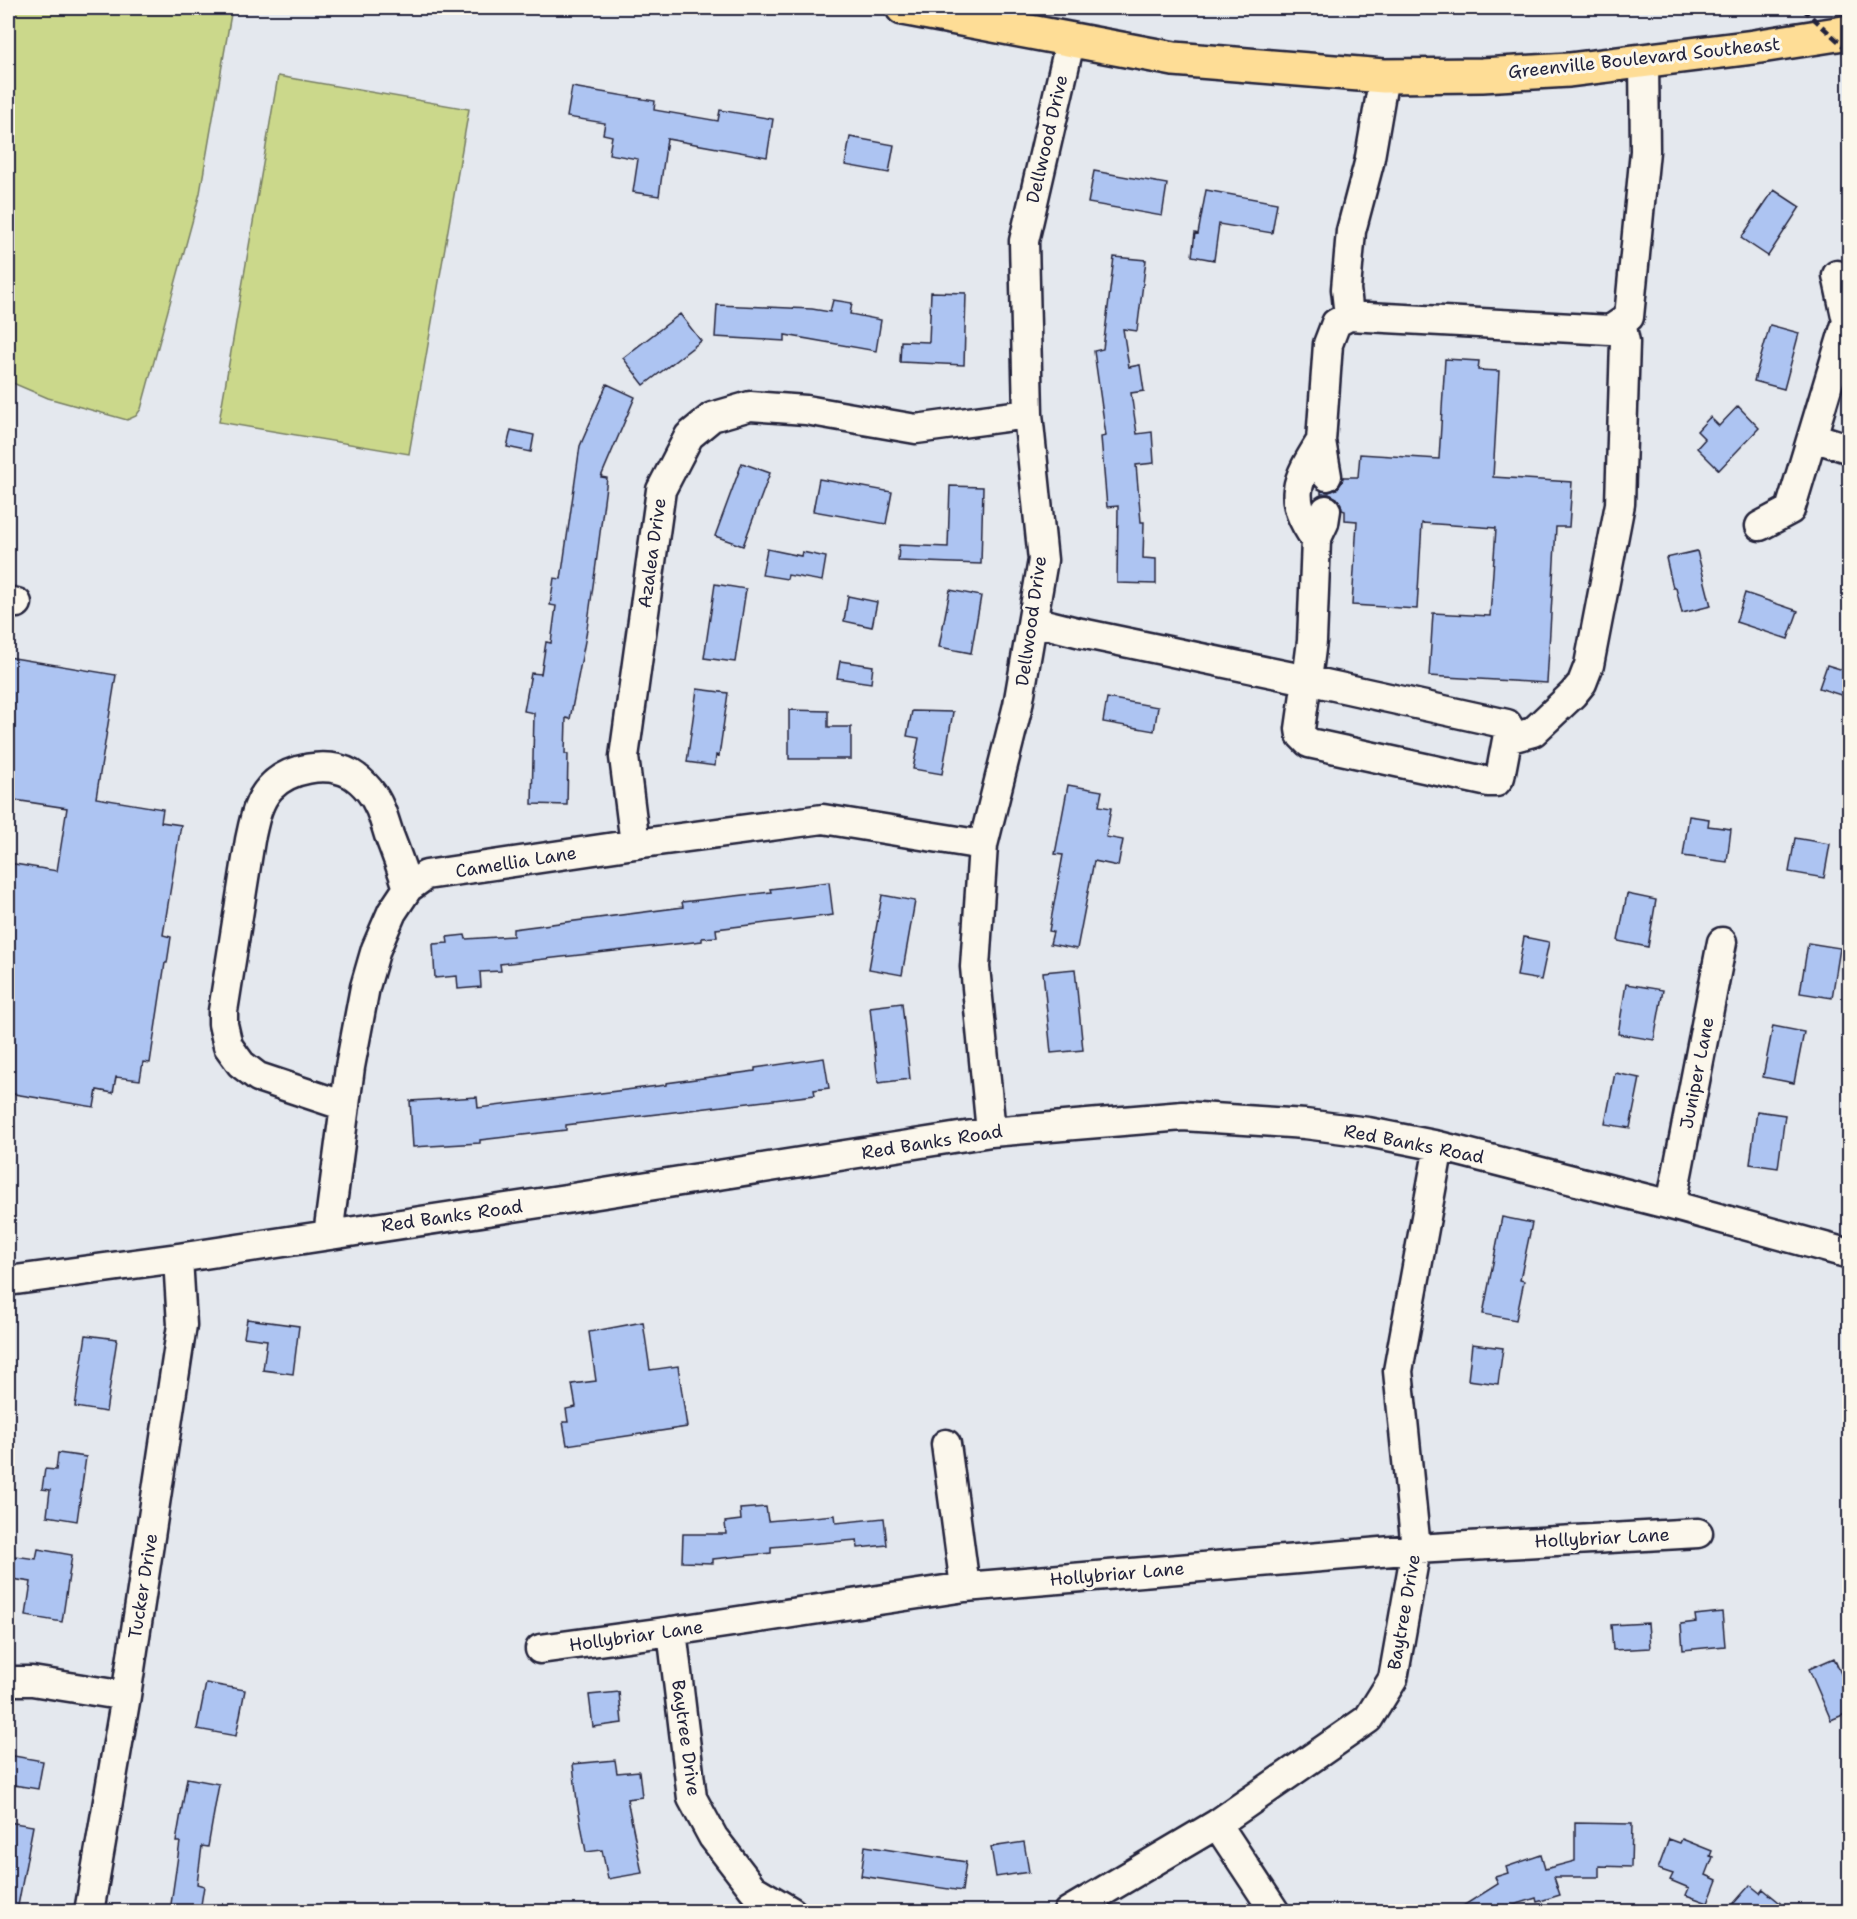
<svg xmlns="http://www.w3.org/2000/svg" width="1857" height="1919" viewBox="0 0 1857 1919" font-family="'Shantell Sans',sans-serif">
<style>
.green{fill:#cbd88b;stroke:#767d63;stroke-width:1.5}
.building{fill:#adc4f2;stroke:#22223b;stroke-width:1.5}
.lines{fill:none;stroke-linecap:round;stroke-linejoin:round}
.minor-casing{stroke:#22223b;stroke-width:33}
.highway-casing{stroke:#22223b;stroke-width:38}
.minor{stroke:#fbf7ec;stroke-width:28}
.highway{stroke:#fedd96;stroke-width:33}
.rail{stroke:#22223b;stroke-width:4.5;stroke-dasharray:9 4.5;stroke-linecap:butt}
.labels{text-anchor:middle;stroke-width:6;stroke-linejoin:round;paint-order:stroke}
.street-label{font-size:18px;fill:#22223b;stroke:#fbf7ec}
</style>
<rect width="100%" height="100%" fill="#e4e8ee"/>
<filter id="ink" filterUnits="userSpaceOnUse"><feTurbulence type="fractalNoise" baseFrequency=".0167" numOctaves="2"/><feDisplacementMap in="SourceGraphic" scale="12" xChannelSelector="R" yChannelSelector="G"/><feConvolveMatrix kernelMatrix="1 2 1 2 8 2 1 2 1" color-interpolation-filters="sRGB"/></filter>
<g filter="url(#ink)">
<path class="green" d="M8,8H232L200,193L141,409L136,416L127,420L48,398L8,381Z
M278,76L469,109L409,454L219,422Z"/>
<path class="building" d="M572,87L655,101L654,110L718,121L720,110L773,119L767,157L667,139L659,196L633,192L638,159L609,154L612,136L603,134L605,123L567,117Z
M850,137L894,145L889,173L845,165Z
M1094,171L1167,184L1162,216L1088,203Z
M1206,190L1277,203L1272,233L1219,224L1214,260L1192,256L1195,233L1198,234Z
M1774,190L1800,207L1768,256L1741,238Z
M1114,257L1146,260L1137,331L1123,329L1129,367L1140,365L1144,391L1131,393L1137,434L1152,432L1154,463L1136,465L1141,522H1144L1143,558L1156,559V584L1117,583L1118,506L1107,507L1101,437L1106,436L1094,351L1103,349Z
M931,292L966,293L964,365L900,362L901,341L929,342Z
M833,300L852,303L850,314L881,320L876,351L785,335V341L715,337L717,305L812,309L830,312Z
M680,314L701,341L644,385L623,358Z
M1770,325L1799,333L1784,389L1754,381Z
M1445,359L1479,361L1478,370L1499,371L1493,477L1572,482L1569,527H1556L1547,683L1429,676L1433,613L1490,616L1496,528L1422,523L1417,609L1352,605L1357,521L1345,520V511L1342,510L1341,504L1337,498L1329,494H1321V491L1329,492L1337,489L1342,482L1343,477H1358L1360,454L1439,459Z
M607,384L635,397L601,477L607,478L596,564L586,636L570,719L566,718L565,754H568L567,805L532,804L534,713L524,711L531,673L541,674L546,642L551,643L556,606L550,605L554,578L561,579L580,446Z
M1738,406L1759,428L1719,470L1697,448L1705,439L1697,431L1710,417L1719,426Z
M511,430L534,435L531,452L507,447Z
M742,463L770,473L743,546L715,536Z
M819,479L892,492L886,524L813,511Z
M950,486L983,487L981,564L898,561L899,545L948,547Z
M767,549L801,556L802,552L826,557L822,581L788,575L787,579L762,575Z
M1697,551L1711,606L1682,613L1676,588H1673L1666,558Z
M715,584L746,589L735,662L704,658Z
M950,590L981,596L971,653L939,647Z
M1745,593L1798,611L1788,639L1736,622Z
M848,596L877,602L872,627L844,621Z
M8,657L116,675L96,798L163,809L161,822L181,825L163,935L171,937L167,963H165L150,1063L143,1062L140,1080L116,1077L113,1093L97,1090L94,1107L8,1093V863L57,871L67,808L8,799Z
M840,661L873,666L871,683L837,678Z
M1827,665L1850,672V698L1819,688Z
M697,689L728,693L719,756L716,755L715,766L687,762Z
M1107,698L1158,707L1154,731L1103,722Z
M789,710L828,711V727H851V759H789Z
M912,711L953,712L942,774L913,769L919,738L907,736Z
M1068,785L1102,791L1099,806L1111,808L1106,837L1123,840L1118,866L1094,861L1077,949L1050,944L1053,932L1049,931L1063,855L1055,854Z
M1689,816L1709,819L1708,826L1731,829L1727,862L1683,856Z
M1795,838L1830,844L1824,878L1789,872Z
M829,882L833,915L716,929L717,937L702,938V941L500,964L501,971L480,972L481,987L458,989L457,976L435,978L433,944L448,943L447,937L465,935L466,939L513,936V929L683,907L682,902L771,892L770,889Z
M1627,894L1656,900L1648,947L1618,941Z
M882,895L915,901L902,975L869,969Z
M1524,937L1549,942L1541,980L1517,976Z
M1808,943L1840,948L1832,998L1800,993Z
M1075,969L1083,1050L1051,1053L1043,972Z
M1626,984L1663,990L1654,1040L1618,1034Z
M902,1003L910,1079L878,1083L870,1007Z
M1773,1026L1804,1032L1794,1083L1763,1077Z
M824,1058L829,1088L814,1090L815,1095L566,1125V1130L480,1140V1143L413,1147L410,1101L477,1097L478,1108L666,1085V1083L755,1071V1068Z
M1615,1073L1640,1078L1630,1128L1605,1124Z
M1757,1111L1785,1115L1778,1168L1750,1164Z
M1502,1217L1532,1223L1520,1280L1524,1281L1516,1320L1483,1314Z
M247,1319L299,1326L293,1374L263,1370L267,1340L244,1337Z
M643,1322L650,1370L678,1366L687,1427L567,1445L563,1422H568L566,1409L576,1407L572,1384L596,1381L589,1332Z
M86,1335L117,1339L106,1412L75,1407Z
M1472,1344L1503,1348L1498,1384L1468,1380Z
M58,1453L86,1457L77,1521L47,1516L50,1490L42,1489L45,1469L56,1470Z
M766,1507L768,1521L835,1515L836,1523L884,1518L887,1545L858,1548L857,1540L771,1547V1553L713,1559V1563L682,1562L683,1534H726L725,1522L741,1520L740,1509Z
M38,1549L72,1555L62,1622L26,1616L31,1582L12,1579L15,1556L36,1559Z
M1722,1612L1725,1646L1683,1650L1681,1624L1696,1622L1695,1615Z
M1648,1623L1650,1648L1613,1650L1611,1625Z
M1834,1658L1850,1694V1712L1831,1720L1809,1669Z
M206,1683L245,1690L236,1736L197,1729Z
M619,1692L622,1723L593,1727L589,1695Z
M8,1755L43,1761L38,1789L8,1784Z
M615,1760L617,1773L639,1771L642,1797L627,1799L642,1873L608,1879L602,1850L586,1852L577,1802L573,1764Z
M187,1778L219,1784L208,1847L202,1846L197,1884L204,1886L200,1911H170L180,1842H176Z
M8,1822L33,1826L17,1911H8Z
M1575,1823L1632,1824L1631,1867L1599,1866V1877H1554L1560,1895L1537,1902L1536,1898L1495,1911H1455L1498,1884L1495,1877L1508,1873L1506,1867L1541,1855L1545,1869L1575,1861Z
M1669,1839L1680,1843L1682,1839L1712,1851L1710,1856L1713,1857L1706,1875L1717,1880L1708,1903L1686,1895L1689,1888L1670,1880L1673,1874L1658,1869Z
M1024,1842L1029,1872L996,1877L991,1847Z
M865,1846L966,1862L962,1891L861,1876Z
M1750,1885L1760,1893L1763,1889L1790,1911H1727Z"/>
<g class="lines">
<g class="minor-casing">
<path id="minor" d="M1384,76L1369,163L1351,231L1346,289L1349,316L1610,330L1629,317L1645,151L1644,61
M1813,437L1850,449
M1327,476L1321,441L1328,344L1336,323L1349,316
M1760,526L1790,510L1847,321L1837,275
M1316,540C1286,498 1296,481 1321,441
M8,601L17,603
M1033,621L1081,633L1307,680L1312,641L1316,540L1324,523L1326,510
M1307,680L1507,724L1509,729L1500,777L1496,782H1489L1309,743L1301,735L1300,729Z
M1507,739L1533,732L1573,694L1582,683L1589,665L1620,504L1625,342L1621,323
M635,844L624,757L661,490L689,436L712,417L750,406L806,410L916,429L1028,414
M345,1106L258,1077L241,1064L228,1046L223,1024V1011L250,840C254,822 257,802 270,788C288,768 327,761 351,774C358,778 364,784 369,790C380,803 384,819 389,835C396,853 402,870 408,888
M991,1132L975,967L983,845L1018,705L1043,560L1028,414L1024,241L1071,38
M1671,1205L1722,942
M328,1235L350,1067L365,987L376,949L392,912L408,888L426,875L635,844L823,819L983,845
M8,1281L178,1258L566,1199L991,1132L1183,1116L1305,1124L1368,1132L1439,1146L1671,1205L1850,1254
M946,1444L965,1587
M672,1631L692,1798L713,1837L753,1889L792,1912
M540,1649L672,1631L965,1587L1416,1549L1698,1533
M8,1681H32L126,1696
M1217,1824L1275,1912
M89,1912L126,1696L182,1325L178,1258
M1068,1912L1217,1824L1368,1719L1393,1679L1416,1549L1398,1371L1439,1146"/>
</g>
<g class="highway-casing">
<path id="highway" d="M903,8L1174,59L1384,76L1482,75L1569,70L1754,47L1850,32"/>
</g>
<use href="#minor" class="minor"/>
<use href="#highway" class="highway"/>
<path class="rail" d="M1802,8L1850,52"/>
</g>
</g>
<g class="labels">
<g class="street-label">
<text transform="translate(1644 58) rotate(-6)" y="6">Greenville Boulevard Southeast</text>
<text transform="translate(1047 139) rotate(-77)" y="6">Dellwood Drive</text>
<text transform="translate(652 553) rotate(-82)" y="6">Azalea Drive</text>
<text transform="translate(1031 621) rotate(-82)" y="6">Dellwood Drive</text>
<text transform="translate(516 862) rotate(-9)" y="6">Camellia Lane</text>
<text transform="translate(1697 1073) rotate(-79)" y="6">Juniper Lane</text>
<text transform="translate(932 1142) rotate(-9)" y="6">Red Banks Road</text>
<text transform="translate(1414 1144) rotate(11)" y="6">Red Banks Road</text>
<text transform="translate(452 1216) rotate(-8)" y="6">Red Banks Road</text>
<text transform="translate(1602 1538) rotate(-3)" y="6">Hollybriar Lane</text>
<text transform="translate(1117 1574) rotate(-5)" y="6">Hollybriar Lane</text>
<text transform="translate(143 1586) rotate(-81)" y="6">Tucker Drive</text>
<text transform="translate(1404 1612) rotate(-80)" y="6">Baytree Drive</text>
<text transform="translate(636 1636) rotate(-8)" y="6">Hollybriar Lane</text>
<text transform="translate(686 1738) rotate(82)" y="6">Baytree Drive</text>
</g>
</g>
<rect width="1857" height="1919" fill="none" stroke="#fbf7ec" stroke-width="30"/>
<rect x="15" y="15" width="1827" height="1889" fill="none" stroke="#22223b" stroke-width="2" filter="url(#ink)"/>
</svg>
